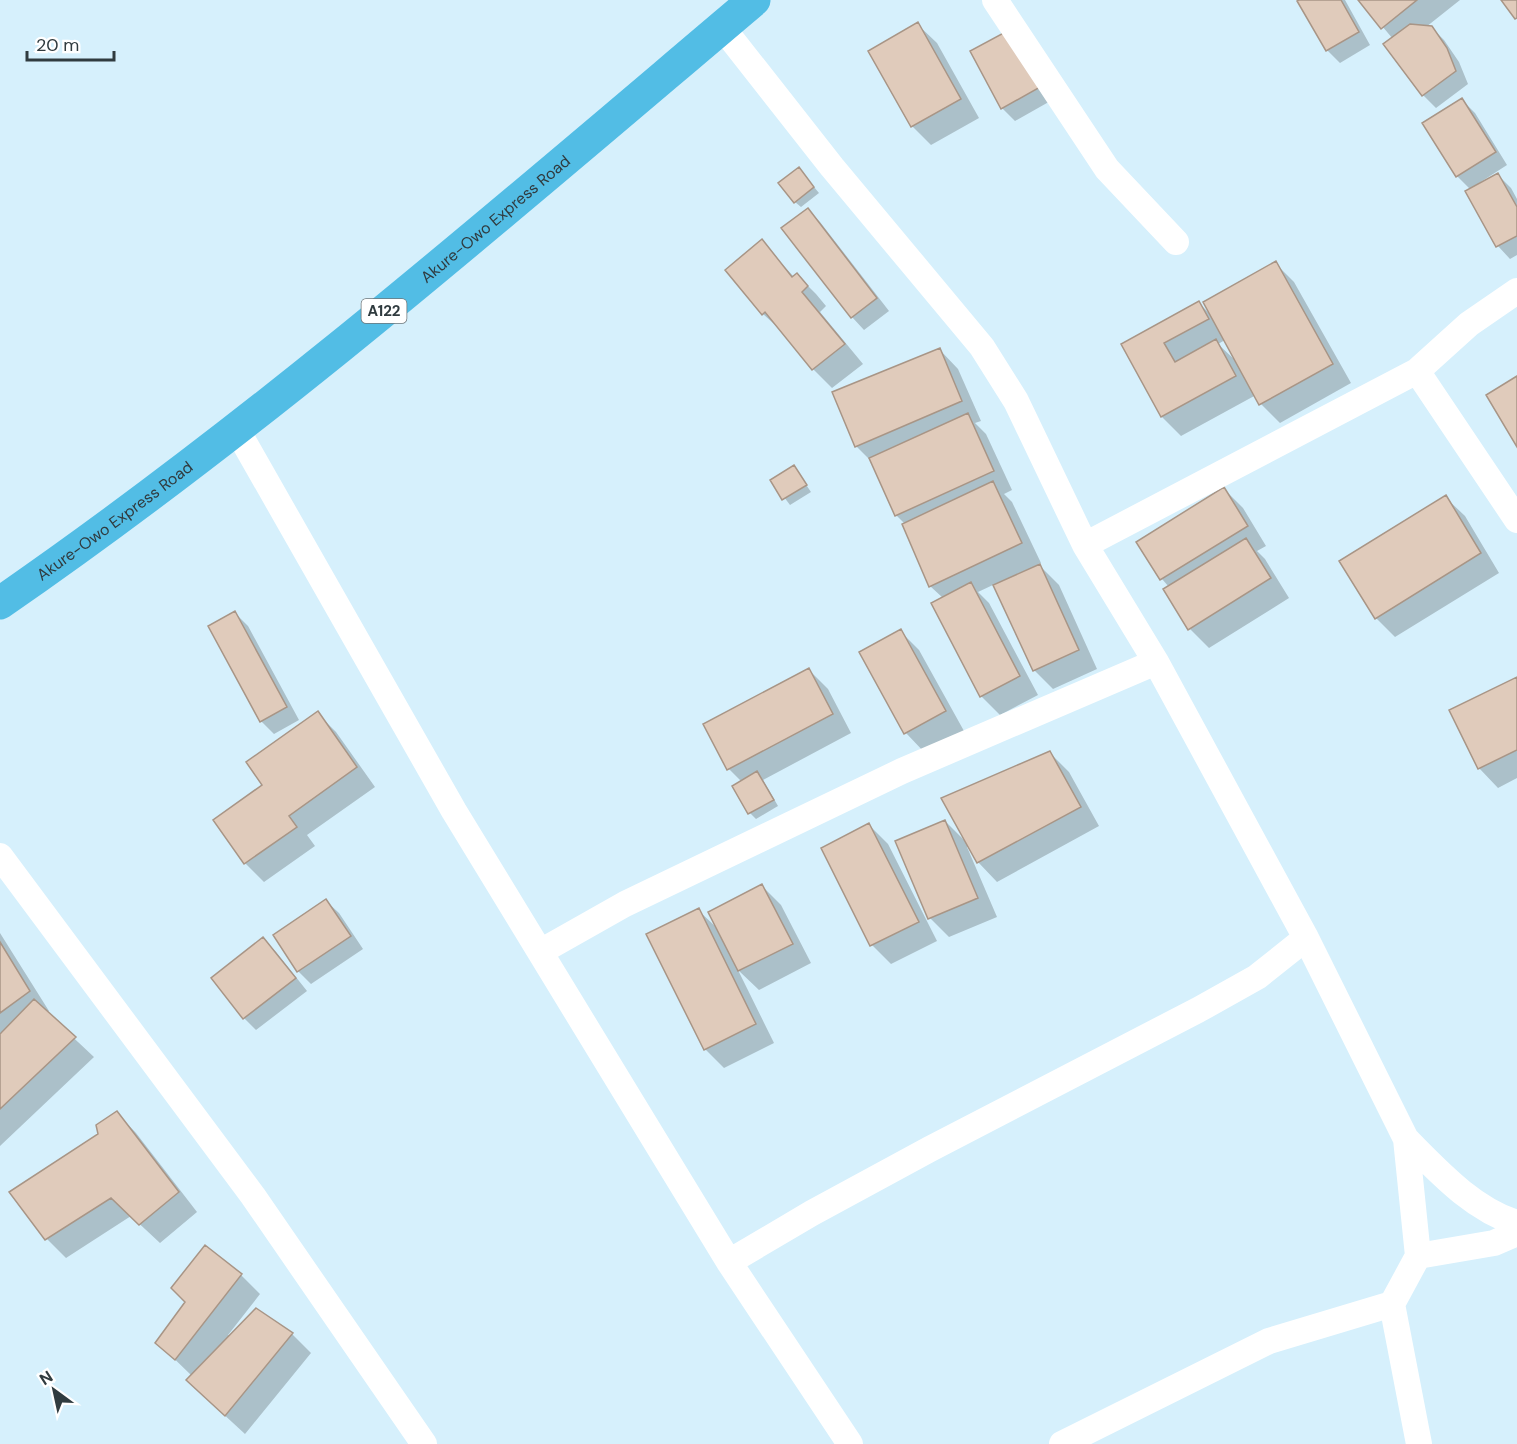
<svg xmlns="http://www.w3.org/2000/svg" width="1517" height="1444" viewBox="0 0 1517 1444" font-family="'DM Sans',sans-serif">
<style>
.shadow{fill:#0003;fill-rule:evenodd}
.building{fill:#e0cbbb;stroke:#a89586;stroke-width:1.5}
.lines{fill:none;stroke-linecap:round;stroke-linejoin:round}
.street{stroke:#fff;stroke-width:26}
.highway{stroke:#52bde5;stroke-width:33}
.labels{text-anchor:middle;stroke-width:5;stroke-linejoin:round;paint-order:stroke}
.shield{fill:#fff;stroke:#6e7679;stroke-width:1.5}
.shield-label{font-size:15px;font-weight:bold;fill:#303b3f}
.street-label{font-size:16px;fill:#303b3f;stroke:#fff}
</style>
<rect width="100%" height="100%" fill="#d6f0fc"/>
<path class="shadow" d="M1302,0H1345L1370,45L1340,63L1327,50Z
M1360,0H1460L1426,27H1431L1444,40L1459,62L1468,84L1436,108L1423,95L1393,39Z
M917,24L937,43L979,118L931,145L912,126L870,51Z
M1011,31L1054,99L1015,121L1002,108L972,52Z
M1462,100L1475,113L1507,165L1479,183L1480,185L1498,175L1511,188L1517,199V255L1510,259L1498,246L1467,192L1471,190L1457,176Z
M804,175L819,193L801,207L795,202Z
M808,210L820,222L889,311L864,330L852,317Z
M761,241L794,277L797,275L816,294L826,306L820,312L863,364L832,388L813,369L783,332L763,314Z
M1275,263L1294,282L1351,383L1280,423L1261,404L1256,395L1181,436L1162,417L1123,345L1199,303L1210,314ZM1225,340L1237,362L1218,344Z
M939,349L958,369L981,421L975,423L986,434L1012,490L1004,494L1012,502L1041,563L1038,564L1059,585L1097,669L1053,689L1034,670L995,584L978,592L989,603L1038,695L1000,715L981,696L943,598L930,586L905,524L897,516L872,462L856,446Z
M794,467L811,492L790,505L772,481Z
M1224,489L1243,508L1266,546L1257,551L1265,559L1289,598L1209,648L1190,629L1169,587L1162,579L1138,542Z
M1445,497L1465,516L1499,573L1395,637L1376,618Z
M235,613L248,626L299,720L274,734L261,721Z
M900,631L919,650L964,731L925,753L906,733L861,653Z
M809,670L828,689L851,733L763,780L778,806L756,819L750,813L734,787L742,782L729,769L705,724Z
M1517,678V778L1498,788L1479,768Z
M317,713L336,732L375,787L307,835L315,846L264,882L245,863L215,821L265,785Z
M1050,753L1069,772L1099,826L997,882L978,862L969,846L967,847L997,917L949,937L930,918L945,821L966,842Z
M869,825L888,844L937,941L891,964L872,945L823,848Z
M762,886L781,905L811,963L759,990L738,970L774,1043L724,1068L705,1049L698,910L718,929Z
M326,901L339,913L363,949L311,984L298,971Z
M0,933L49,1011L46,1012L94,1057L0,1146Z
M263,939L276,952L307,991L256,1030L244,1018Z
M117,1113L136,1133L197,1212L160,1243L131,1216L66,1258L47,1239L11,1192L99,1135Z
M241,1275L260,1294L228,1335L292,1334L311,1353L245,1434L207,1399L192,1376L157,1342Z"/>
<path class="building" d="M1299,0H1341L1359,32L1326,51L1297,1Z
M1358,0H1417L1381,29Z
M1501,0H1517V18L1515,19Z
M918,22L961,99L911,127L868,51Z
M1410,24L1432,26L1447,48L1456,71L1422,96L1383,44Z
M1011,29L1042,86L1001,109L970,51Z
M1462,98L1496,152L1456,177L1422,123Z
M799,167L814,187L794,203L778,183Z
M1498,173L1517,207V236L1496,247L1465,191Z
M808,208L877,298L851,318L781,228Z
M762,239L792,277L797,273L808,286L802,292L845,344L812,370L765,312L762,315L725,270Z
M1276,261L1333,364L1259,405L1203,302Z
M1199,301L1209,319L1164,343L1175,362L1216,339L1236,376L1161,417L1121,344Z
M940,348L962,401L855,447L832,392Z
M1517,376V447L1486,395Z
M968,413L994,471L895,516L869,458Z
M794,465L807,485L782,500L770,480Z
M993,481L1022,543L929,587L902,524Z
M1224,487L1248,526L1160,580L1136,542Z
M1446,495L1481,553L1375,619L1339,561Z
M1246,538L1271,578L1188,630L1163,589Z
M1040,564L1079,650L1033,671L993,585Z
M971,582L1020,676L980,697L931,603Z
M235,611L287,707L260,722L208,626Z
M901,629L946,711L904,734L859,652Z
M809,668L833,714L727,770L703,724Z
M1517,677V750L1478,769L1449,710Z
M318,711L357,767L289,816L297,827L244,864L213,820L262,785L246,762Z
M1050,751L1081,807L977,863L941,798Z
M757,771L774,800L748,814L732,786Z
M945,820L978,898L928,919L895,841Z
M869,823L919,922L870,946L821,848Z
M762,884L793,944L738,971L708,912Z
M326,899L351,936L297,972L273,935Z
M699,908L756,1024L704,1050L646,934Z
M263,937L296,978L243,1019L211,978Z
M0,942L30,991L0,1013Z
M34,999L76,1037L0,1109V1034Z
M117,1111L179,1192L139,1225L111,1198L45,1240L9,1192L98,1134L96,1125Z
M205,1245L242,1274L175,1360L155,1343L185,1302L171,1288Z
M256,1308L293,1333L225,1416L186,1380Z"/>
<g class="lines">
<path class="street" d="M995,0L1107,169L1176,242
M722,27L832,167L982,347L1016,401L1085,545L1156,662L1306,938L1406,1139L1418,1256L1392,1304L1269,1341L1062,1444
M1417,371L1517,520
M237,430L454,811L729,1262L850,1444
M1085,545L1417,371L1469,324L1517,291
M0,856L253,1196L424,1444
M540,952L625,904L902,771L1156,662
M1406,1139C1438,1171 1472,1209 1517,1223
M1418,1256L1494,1243L1517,1233
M729,1262L812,1213L930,1149L1198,1010L1257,977L1306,938
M1392,1304L1419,1444"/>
<path class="highway" id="s1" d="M0,603C265,420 508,208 754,0"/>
</g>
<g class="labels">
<rect class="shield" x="361.5" y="299" width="45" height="24" rx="4.5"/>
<g class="shield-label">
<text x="384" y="316">A122</text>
</g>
<g class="street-label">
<text dy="6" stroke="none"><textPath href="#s1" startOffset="627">Akure-Owo Express Road</textPath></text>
<text dy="6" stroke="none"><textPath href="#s1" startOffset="141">Akure-Owo Express Road</textPath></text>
</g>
</g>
<g transform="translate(54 1390) rotate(327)" stroke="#ffffff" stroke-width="4.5" paint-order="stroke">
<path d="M0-4.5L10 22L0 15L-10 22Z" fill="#303b3f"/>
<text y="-9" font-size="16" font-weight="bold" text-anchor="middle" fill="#303b3f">N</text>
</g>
<path d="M27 51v9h87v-9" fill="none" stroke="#303b3f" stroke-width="3"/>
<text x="36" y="51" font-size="18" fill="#303b3f" stroke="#ffffff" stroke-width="4.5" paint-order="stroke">20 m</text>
</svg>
